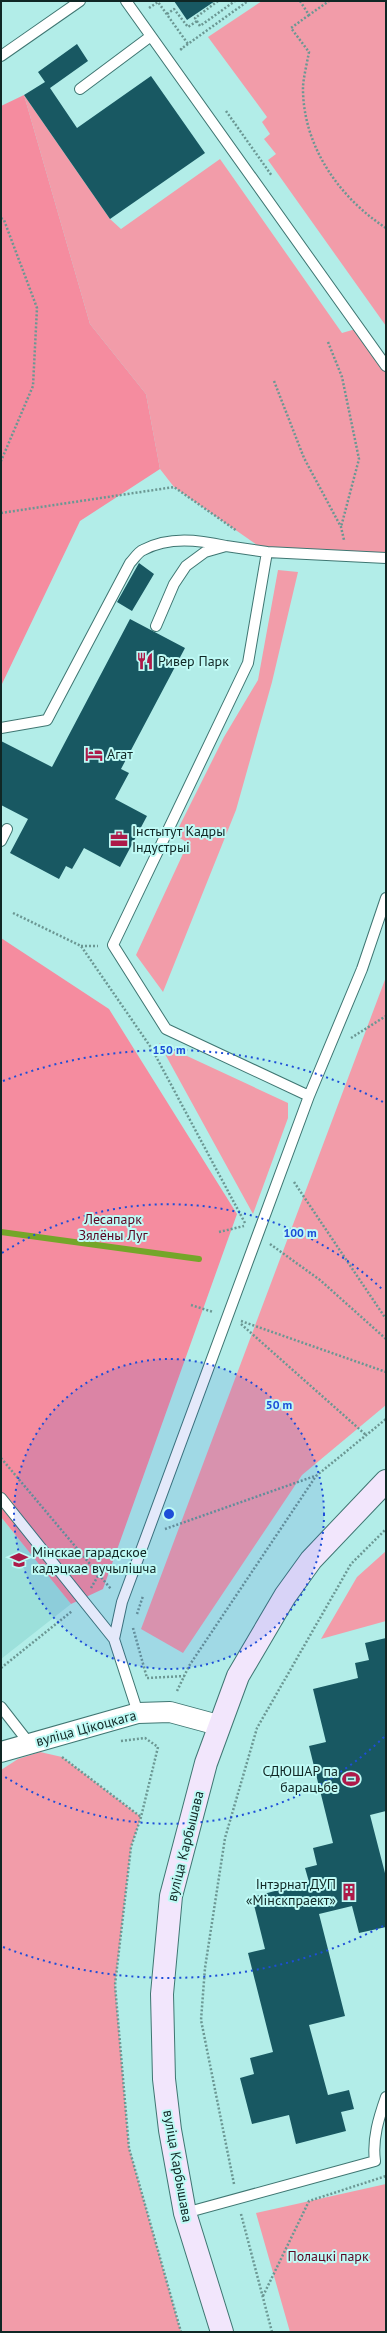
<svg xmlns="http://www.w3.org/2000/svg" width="387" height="2333" viewBox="0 0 387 2333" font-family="'PT Sans',sans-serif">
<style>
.built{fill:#9ce0db}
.green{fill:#f29ca9}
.forest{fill:#f58c9f}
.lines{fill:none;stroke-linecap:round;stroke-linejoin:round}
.stream{stroke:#74a629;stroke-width:6}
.building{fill:#185862}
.service-casing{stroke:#3f7672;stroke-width:12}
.minor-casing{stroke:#3f7672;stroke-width:22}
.secondary-casing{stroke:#3f7672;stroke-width:24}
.path{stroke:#6b9793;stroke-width:2.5;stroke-dasharray:2 2;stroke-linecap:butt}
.service{stroke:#fff;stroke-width:10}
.minor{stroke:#fff;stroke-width:20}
.secondary{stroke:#f2e6fc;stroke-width:22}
.ring{fill:none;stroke:#1d4ed8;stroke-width:2;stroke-dasharray:2 4}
.labels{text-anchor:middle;stroke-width:4;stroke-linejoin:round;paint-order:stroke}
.poi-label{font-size:14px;fill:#102725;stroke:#bffaf5;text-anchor:start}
.park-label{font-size:14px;fill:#5b0723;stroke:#bffaf5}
.street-label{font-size:14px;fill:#102725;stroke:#bffaf5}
.centre{fill:#1d4ed8;stroke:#bffaf5;stroke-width:2}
.ring-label{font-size:12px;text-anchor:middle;font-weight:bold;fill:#1d4ed8;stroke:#bffaf5;stroke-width:4;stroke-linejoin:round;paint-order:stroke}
</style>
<rect width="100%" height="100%" fill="#b2ede8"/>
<path class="built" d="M1,1517L71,1604L1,1659Z"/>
<path class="green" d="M262,1H386V326L268,160L276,154L264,139L270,134L262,122L267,117L208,37Z
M24,95L110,219L121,229L220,159L342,333L359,328L386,366V558L267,552L174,487L160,469L146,394L90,324Z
M278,570L298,572L272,682L236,810L163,992L136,955L188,843L175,835L224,737L258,680Z
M386,977V1405L302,1475L183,1653L141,1629Z
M159,1043L288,1103V1118L253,1214Z
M386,1551V1621L321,1639L357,1577Z
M40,1752L62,1757L141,1817L131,1847L115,1985L129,2148L181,2332H1V1770L18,1759Z
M386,2184V2332H290L256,2213Z"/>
<path class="forest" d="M24,95L90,324L146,394L160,469L80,521L1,686V106Z
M1,938L109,1009L237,1214L103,1589L71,1604L1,1517Z"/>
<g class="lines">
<path class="stream" d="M1,1232L199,1259"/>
</g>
<path class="building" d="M174,1H215L187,20Z
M77,44L88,61L50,88L77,128L151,76L205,153L110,219L24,95L45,82L38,72Z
M139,563L154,574L132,611L117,602Z
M130,619L185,648L121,769L129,773L115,799L147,816L120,867L84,848L72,869L66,866L59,879L10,853L28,819L1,805V741L52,767Z
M386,1638V1811L370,1815L386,1877V1927L359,1933L352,1906L319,1914L345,2016L309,2025L328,2095L349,2090L354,2109L341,2112L346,2131L296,2144L289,2115L252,2124L240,2078L254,2074L250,2058L273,2052L248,1953L265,1949L252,1897L309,1882L305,1868L317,1865L313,1848L333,1843L309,1746L326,1742L313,1689L358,1678L355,1663L369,1660L365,1643Z"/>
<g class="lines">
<g class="service-casing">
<path id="service" d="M126,1L386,366
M1,56L80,1
M80,89L151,36
M156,626L174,584L186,566L205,552L226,546L267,552
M1,728L47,720L130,563C134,559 138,552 143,550C169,536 199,540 226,546
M1,841L7,829
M309,1096L166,1029L113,945L248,663L267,552L386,558
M1,1498L114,1639
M1,1707L29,1743
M138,1713L114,1639L122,1602L309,1096L362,969L386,898
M185,2213L375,2161C372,2139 379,2117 386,2097"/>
</g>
<g class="minor-casing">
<path id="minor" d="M1,1752L138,1713L170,1712L218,1725"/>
</g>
<g class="secondary-casing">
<path id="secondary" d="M222,2332L185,2213L170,2130L164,2079L162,1994L171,1896L206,1763L238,1676L285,1596L311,1560L386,1481"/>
</g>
<path class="path" d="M218,1L195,18L200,26L235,1
M300,1L309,15L329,1
M149,8L158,2L188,44
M167,14L174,9L188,27L197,21
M309,15L291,28L309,52C307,63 304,75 303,86C302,144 338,197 386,228
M182,50L181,49L248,1
M226,111L272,176
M1,218L4,220L37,308L33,386L1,461
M328,342L342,377L359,459L341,527
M274,381L304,458L341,527L344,540
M1,513L174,487L237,531
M13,913L81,946L152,1049L245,1223
M81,946H98
M351,1038L386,1016
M294,1182L386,1319
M219,1232L244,1226
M270,1244L320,1280L386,1339
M191,1305L213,1312
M241,1321L386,1372
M241,1324L366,1435
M1,1458L111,1589
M165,1529L315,1476
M91,1588L99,1574
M137,1614L143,1596
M133,1628L147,1678L185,1676
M1,1668L72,1611
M177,1691L189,1666L316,1476L386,1419
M121,1741L145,1738L158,1747L141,1817L131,1847L115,1985L129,2148L181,2332
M62,1757L141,1817
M234,2184L201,2020L205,1968L225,1838L257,1728L351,1564L386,1529
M241,2214L272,2332
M263,2296L309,2201L386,2176"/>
<use href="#service" class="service"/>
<use href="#minor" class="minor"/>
<use href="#secondary" class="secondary"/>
</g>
<circle cx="169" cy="1514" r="155" fill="#1d4ed8" fill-opacity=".12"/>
<g class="ring">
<circle cx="169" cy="1514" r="155"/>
<path d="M384 1737A310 310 0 0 1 2 1775M2 1253A310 310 0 0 1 384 1291"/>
<path d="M383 1926A464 464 0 0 1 3 1947M3 1081A464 464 0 0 1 383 1102"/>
</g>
<defs>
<g id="restaurant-bare" transform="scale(1.38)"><path d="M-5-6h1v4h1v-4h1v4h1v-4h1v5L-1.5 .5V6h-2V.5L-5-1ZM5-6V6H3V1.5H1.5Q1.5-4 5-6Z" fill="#ad1a49" stroke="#bffaf5" stroke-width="2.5" paint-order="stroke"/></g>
<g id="hotel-bare" transform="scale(1.38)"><path d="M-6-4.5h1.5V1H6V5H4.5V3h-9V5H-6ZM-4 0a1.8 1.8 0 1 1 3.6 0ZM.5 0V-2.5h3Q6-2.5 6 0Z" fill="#ad1a49" stroke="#bffaf5" stroke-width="2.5" paint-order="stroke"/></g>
<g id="office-bare" transform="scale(1.38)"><path d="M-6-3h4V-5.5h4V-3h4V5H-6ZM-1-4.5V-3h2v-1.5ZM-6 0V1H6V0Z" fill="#ad1a49" stroke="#bffaf5" stroke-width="2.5" paint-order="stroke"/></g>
<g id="university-bare" transform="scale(1.38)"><path d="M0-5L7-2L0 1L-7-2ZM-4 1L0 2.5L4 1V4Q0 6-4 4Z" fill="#ad1a49" stroke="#bffaf5" stroke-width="2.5" paint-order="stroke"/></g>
<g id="stadium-bare" transform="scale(1.38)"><path d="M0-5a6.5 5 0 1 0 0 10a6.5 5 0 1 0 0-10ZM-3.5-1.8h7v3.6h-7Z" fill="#ad1a49" stroke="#bffaf5" stroke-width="2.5" paint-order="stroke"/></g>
<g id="building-bare" transform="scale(1.38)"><path d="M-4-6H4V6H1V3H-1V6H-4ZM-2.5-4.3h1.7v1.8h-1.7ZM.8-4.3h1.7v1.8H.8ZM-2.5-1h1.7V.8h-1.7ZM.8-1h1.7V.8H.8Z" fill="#ad1a49" stroke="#bffaf5" stroke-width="2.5" paint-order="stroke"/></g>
</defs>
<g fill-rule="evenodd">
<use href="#restaurant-bare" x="145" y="661"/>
<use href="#hotel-bare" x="94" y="754"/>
<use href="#office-bare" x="119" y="839"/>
<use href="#university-bare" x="19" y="1560"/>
<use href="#stadium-bare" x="351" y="1779"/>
<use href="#building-bare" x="349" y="1892"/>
</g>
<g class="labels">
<g class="poi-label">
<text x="158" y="666">Ривер Парк</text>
<text x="107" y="759">Агат</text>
<text x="132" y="836">Інстытут Кадры<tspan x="132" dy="16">Індустрыі</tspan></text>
<text x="32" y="1557">Мінскае гарадское<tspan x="32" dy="16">кадэцкае вучылішча</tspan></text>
<text x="338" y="1776" text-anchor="end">СДЮШАР па<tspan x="338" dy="16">барацьбе</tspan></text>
<text x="336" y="1889" text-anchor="end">Інтэрнат ДУП<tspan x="336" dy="16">«Мінскпраект»</tspan></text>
</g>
<g class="park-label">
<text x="113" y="1224">Лесапарк<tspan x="113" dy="16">Зялёны Луг</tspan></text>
<text x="328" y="2261">Полацкі парк</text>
</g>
<g class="street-label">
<text transform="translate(86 1728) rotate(-15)" y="5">вуліца Цікоцкага</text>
<text transform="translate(185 1846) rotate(-76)" y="5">вуліца Карбышава</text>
<text transform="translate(178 2166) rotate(80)" y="5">вуліца Карбышава</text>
</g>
</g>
<circle cx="169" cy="1514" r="6" class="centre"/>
<g class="ring-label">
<text x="169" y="1054">150 m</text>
<text x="300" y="1237">100 m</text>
<text x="279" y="1409">50 m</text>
</g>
<rect width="387" height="2333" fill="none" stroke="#102725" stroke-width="4"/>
</svg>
